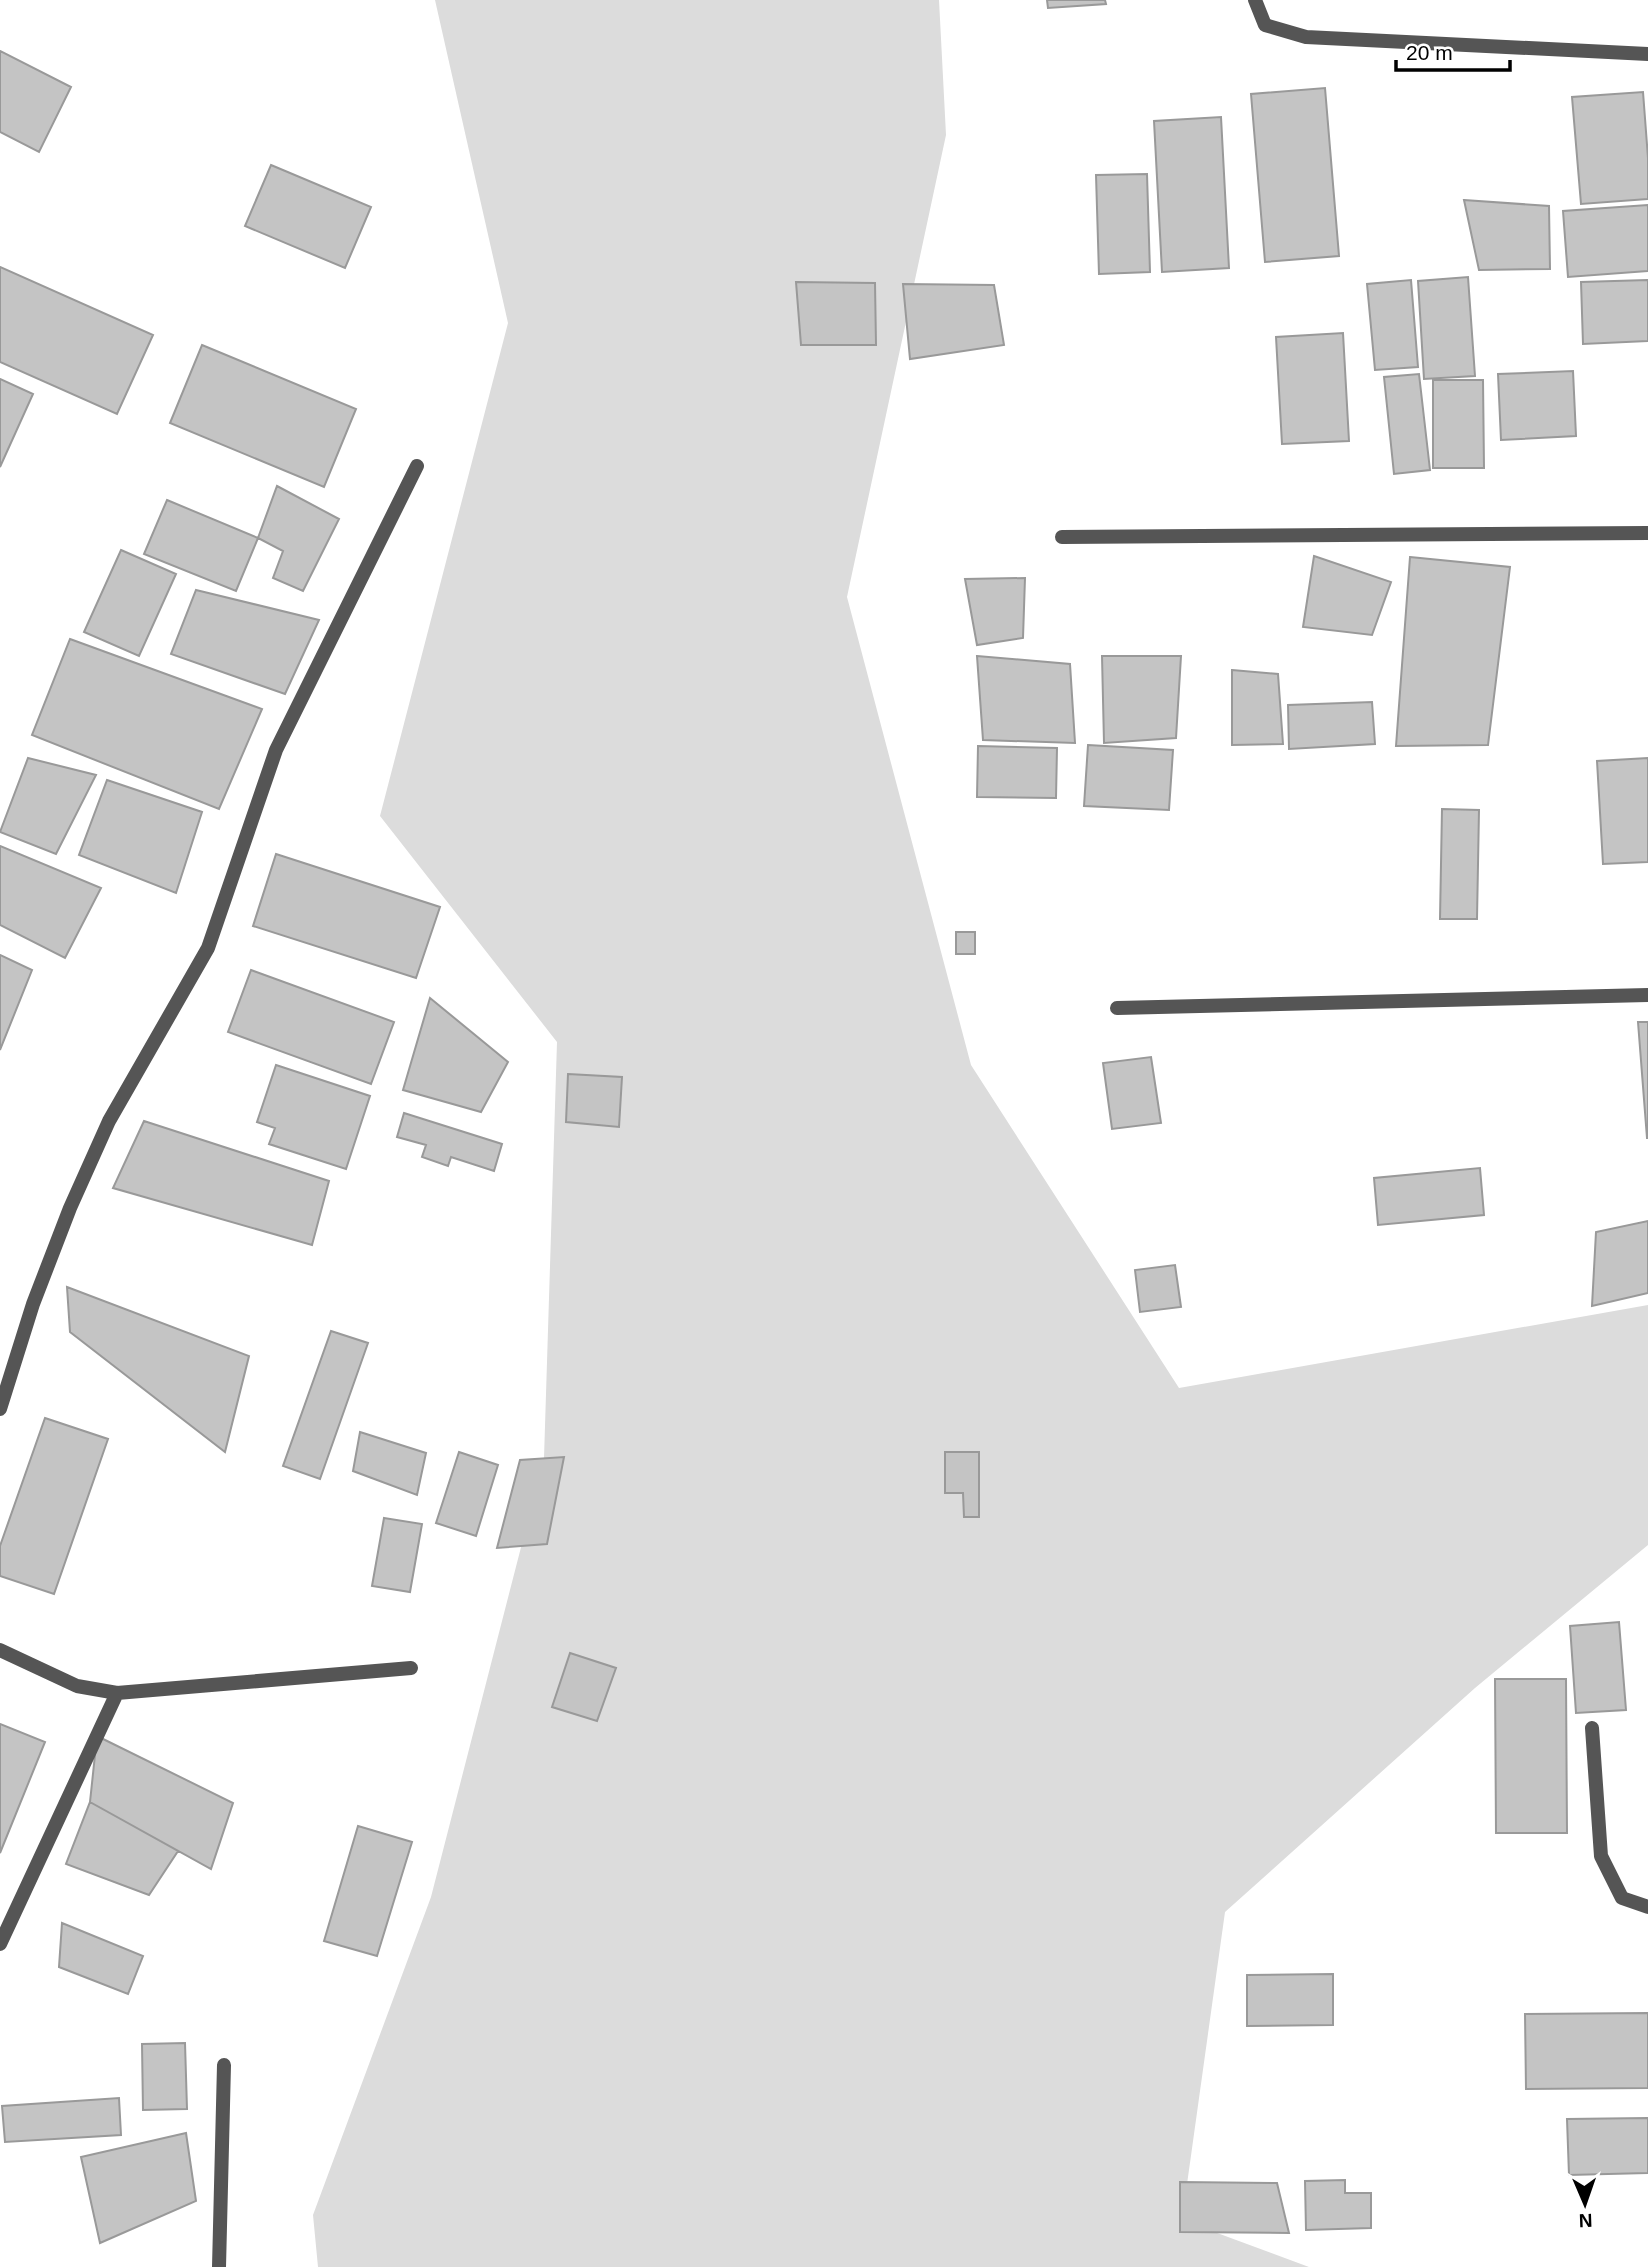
<svg xmlns="http://www.w3.org/2000/svg" width="1648" height="2267" viewBox="0 0 1648 2267" font-family="Arial,sans-serif">
<style>
.green{fill:#dcdcdc}
.building{fill:#c4c4c4;stroke:#999;stroke-width:2}
.lines{fill:none;stroke-linecap:round;stroke-linejoin:round}
.street{stroke:#555;stroke-width:14}
</style>
<rect width="100%" height="100%" fill="#fff"/>
<path class="green" d="M435,0H939L946,135L847,597L971,1065L1179,1388L1648,1305V1545L1475,1688L1225,1912L1182,2220L1309,2267H318L313,2215L431,1897L544,1458L557,1042L380,816L508,323Z"/>
<path class="building" d="M1047,0H1105L1106,4L1048,8Z
M0,51L71,87L39,152L0,132Z
M1325,88L1339,256L1265,262L1251,94Z
M1643,92L1648,158V199L1581,204L1572,97Z
M1221,117L1229,268L1162,272L1154,121Z
M271,165L371,207L345,268L245,226Z
M1147,174L1150,272L1099,274L1096,175Z
M1464,200L1549,206L1550,269L1479,270Z
M1648,205V271L1568,277L1563,211Z
M0,267L153,335L117,414L0,362Z
M1468,277L1475,376L1424,379L1418,281Z
M1411,280L1418,367L1375,370L1367,284Z
M1648,280V341L1583,344L1581,282Z
M796,282L875,283L876,345H801Z
M903,284L994,285L1004,345L910,359Z
M1343,333L1349,441L1282,444L1276,337Z
M202,345L356,409L324,487L170,423Z
M1573,371L1576,436L1501,440L1498,374Z
M1419,374L1430,470L1394,474L1384,377Z
M0,379L33,394L0,467Z
M1433,380H1483L1484,468H1433Z
M277,486L339,519L303,591L273,578L283,551L258,538Z
M167,500L258,538L236,591L144,554Z
M121,550L176,574L139,656L84,632Z
M1314,556L1391,582L1372,635L1303,627Z
M1410,557L1510,567L1488,745L1396,746Z
M1025,578L1023,638L977,645L965,579Z
M196,590L319,620L285,694L171,654Z
M70,639L262,709L219,809L32,735Z
M977,656L1070,664L1075,743L983,740Z
M1102,656H1181L1176,738L1104,743Z
M1232,670L1278,674L1283,744L1232,745Z
M1372,702L1375,744L1289,749L1288,705Z
M1088,745L1173,750L1169,810L1084,806Z
M978,746L1057,748L1056,798L977,797Z
M28,758L96,775L56,854L0,832Z
M1648,758V862L1603,864L1597,761Z
M107,780L202,812L176,893L79,855Z
M1442,809L1479,810L1477,919H1440Z
M0,846L101,888L65,958L0,925Z
M276,854L440,907L416,978L253,926Z
M956,932H975V954H956Z
M0,955L32,970L0,1050Z
M251,970L394,1022L371,1084L228,1032Z
M430,998L508,1062L481,1112L403,1090Z
M1638,1022H1648V1138H1647Z
M1151,1057L1161,1123L1112,1129L1103,1063Z
M276,1065L370,1096L346,1169L269,1144L275,1128L257,1122Z
M568,1074L622,1077L619,1127L566,1122Z
M404,1113L502,1144L494,1171L451,1157L448,1166L422,1157L426,1145L397,1137Z
M144,1121L329,1181L312,1245L113,1188Z
M1480,1168L1484,1215L1378,1225L1374,1178Z
M1648,1221V1293L1592,1306L1596,1232Z
M1175,1265L1181,1307L1140,1312L1135,1270Z
M67,1287L249,1356L225,1452L70,1332Z
M331,1331L368,1343L320,1479L283,1466Z
M45,1418L108,1439L54,1594L0,1576V1546Z
M360,1432L426,1453L417,1495L353,1471Z
M459,1452L498,1465L476,1536L436,1523Z
M945,1452H979V1517H964L963,1493H945Z
M564,1457L547,1544L497,1548L520,1460Z
M384,1518L422,1524L410,1592L372,1586Z
M1619,1622L1626,1710L1576,1713L1570,1626Z
M570,1653L616,1668L597,1721L552,1707Z
M1495,1679H1566L1567,1833H1496Z
M0,1724L45,1742L0,1853Z
M97,1736L233,1803L211,1869L90,1802Z
M90,1802L178,1851L149,1895L66,1864Z
M358,1826L412,1842L377,1956L324,1941Z
M62,1923L143,1956L128,1994L59,1967Z
M1333,1974V2025L1247,2026V1975Z
M1648,2013V2088L1526,2089L1525,2014Z
M185,2043L187,2109L143,2110L142,2044Z
M119,2098L121,2135L5,2142L2,2106Z
M1648,2118V2173L1569,2175L1567,2119Z
M186,2133L196,2201L100,2243L81,2157Z
M1345,2180V2193H1371V2228L1306,2230L1305,2181Z
M1180,2182L1277,2183L1289,2233L1180,2232Z"/>
<g class="lines">
<path class="street" d="M1255,0L1265,25L1306,37L1648,54
M1062,537L1648,533
M1117,1008L1648,995
M0,1409L33,1304L70,1208L109,1121L208,948L276,750L417,466
M0,1650L77,1686L117,1693L411,1668
M1592,1728L1601,1856L1622,1898L1648,1907
M0,1944L117,1693
M219,2267L224,2065"/>
</g>
<g transform="translate(1585 2204) rotate(178)" stroke="#ffffff" stroke-width="5" paint-order="stroke">
<path d="M0-5L12 26L0 18L-12 26Z" fill="#000000"/>
<text y="-10" font-size="19" font-weight="bold" text-anchor="middle" fill="#000000">N</text>
</g>
<path d="M1396 60v10h114v-10" fill="none" stroke="#000000" stroke-width="3.5"/>
<text x="1406" y="60" font-size="21" fill="#000000" stroke="#ffffff" stroke-width="5" paint-order="stroke">20 m</text>
</svg>
